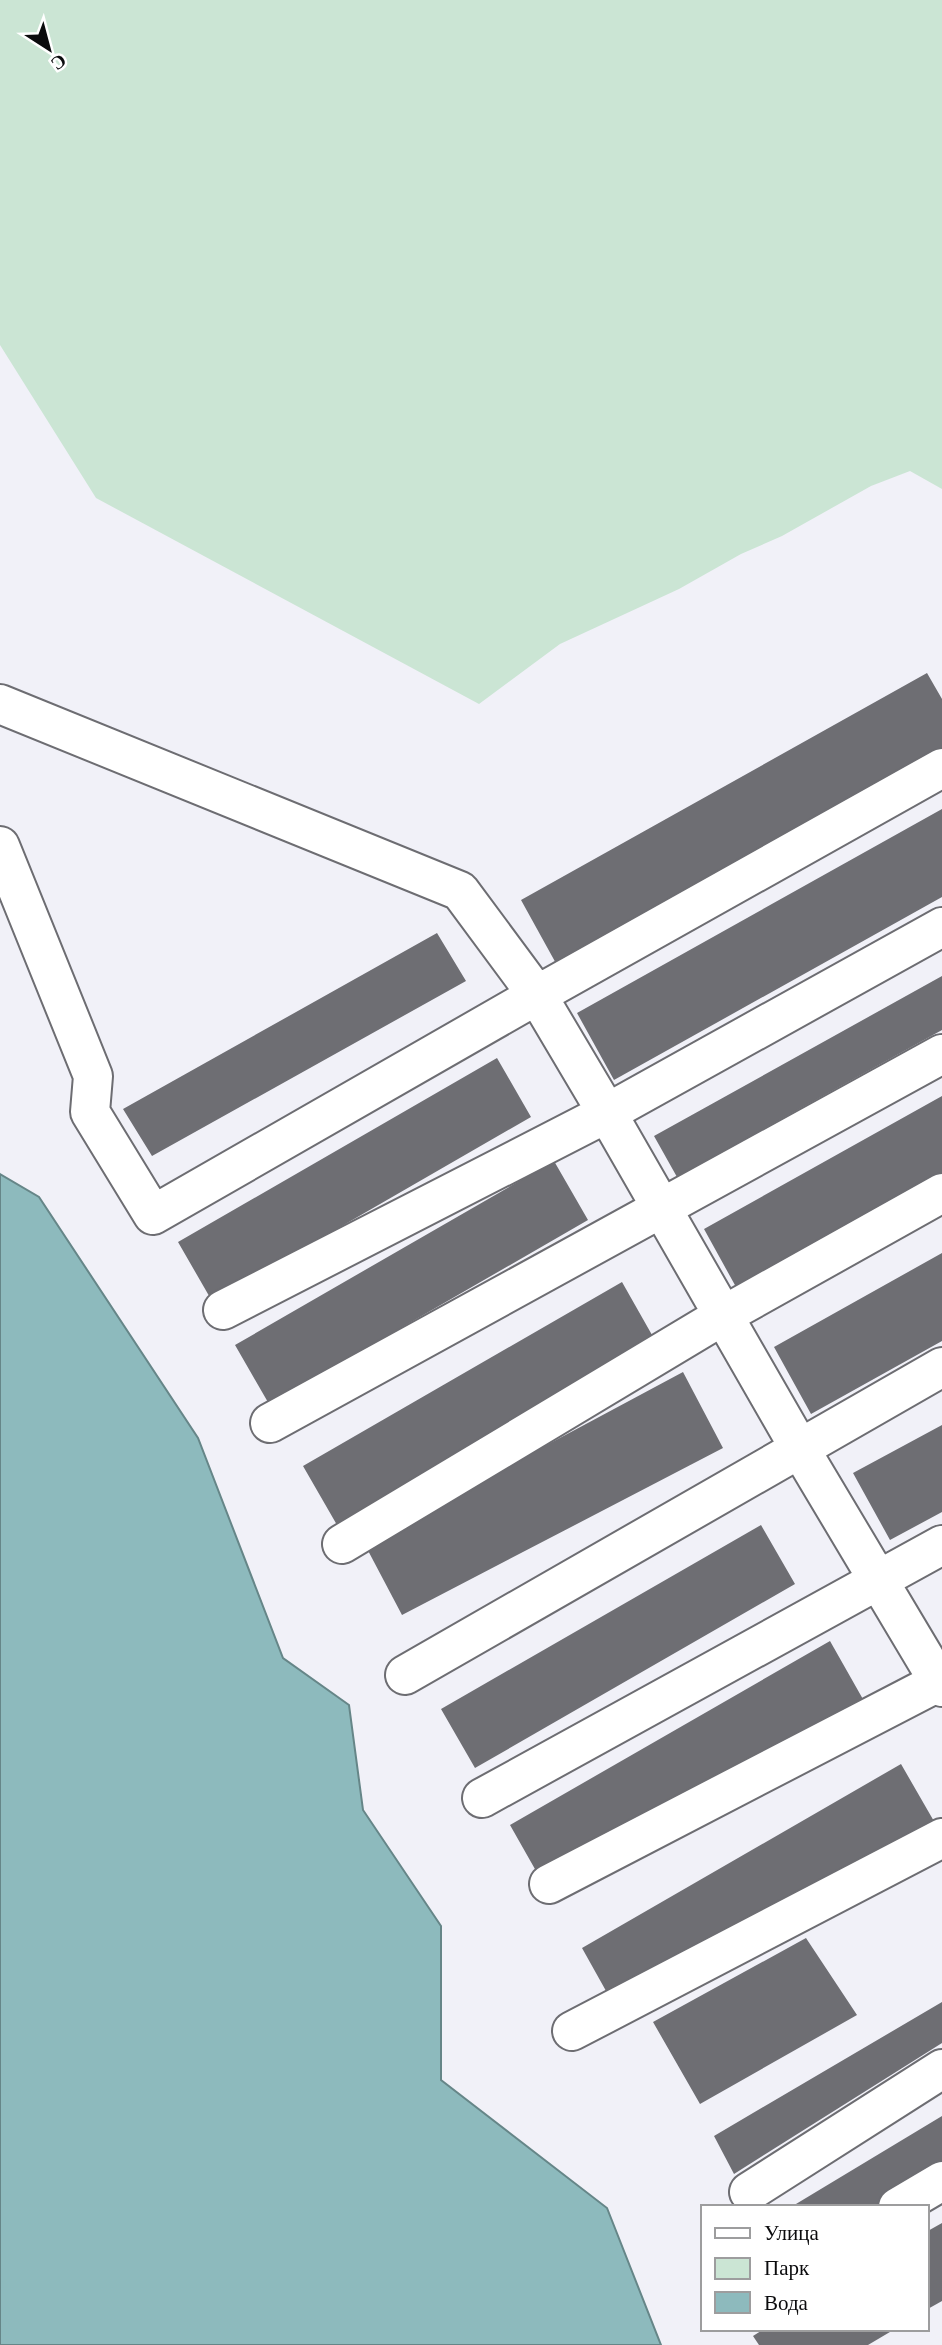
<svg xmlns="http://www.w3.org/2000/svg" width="942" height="2345" viewBox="0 0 942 2345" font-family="'Times New Roman',serif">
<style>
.green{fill:#cbe5d4}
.water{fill:#8dbabd;stroke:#668688;stroke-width:2}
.building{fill:#6e6e73}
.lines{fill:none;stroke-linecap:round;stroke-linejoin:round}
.minor-casing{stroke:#6d6d72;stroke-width:42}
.minor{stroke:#fff;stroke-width:38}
</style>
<rect width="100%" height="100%" fill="#f1f1f8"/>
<path class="green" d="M0,0H942V489L910,471L871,486L782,536L741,554L679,589L560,644L479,704L96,498L0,345Z"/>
<path class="water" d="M0,1174L39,1197L198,1438L283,1658L349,1705L363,1810L441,1926V2080L607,2208L661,2345H0Z"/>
<path class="building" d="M927,673L942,699V753L558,967L521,900Z
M942,809V897L614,1080L577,1013Z
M437,933L466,981L152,1156L123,1109Z
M942,976V1030L677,1177L654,1136Z
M497,1058L531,1117L212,1301L178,1242Z
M942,1096V1183L741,1296L704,1229Z
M554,1161L588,1220L269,1404L235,1345Z
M942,1253V1341L811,1414L774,1347Z
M622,1282L656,1342L337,1525L303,1466Z
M683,1372L723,1448L402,1615L364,1543Z
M942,1425V1512L890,1540L853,1473Z
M761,1525L795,1584L475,1768L441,1709Z
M830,1641L864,1701L544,1885L510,1825Z
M901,1764L935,1823L615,2007L582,1948Z
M806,1938L857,2015L700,2104L653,2022Z
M942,2002V2043L734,2174L714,2136Z
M942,2116V2169L880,2207H791Z
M942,2223V2301L926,2310V2232Z
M764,2329H895L868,2345H759L753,2336Z"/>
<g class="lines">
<g class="minor-casing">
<path id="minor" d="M0,704L460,891L537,995L607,1113L800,1449L942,1687
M0,846L93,1076L90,1112L153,1215L537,995L942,768
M223,1310L607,1113L942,927
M270,1423L942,1054
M342,1544L724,1315L942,1193
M405,1675L942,1367
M482,1798L942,1545
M549,1884L942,1680
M572,2031L942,1838
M749,2192L942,2069
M898,2207L942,2181"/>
</g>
<use href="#minor" class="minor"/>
</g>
<rect x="701" y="2205" width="228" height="126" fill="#ffffff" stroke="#9d9d9e" stroke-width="2"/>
<rect x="715" y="2228" width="35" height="10" fill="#ffffff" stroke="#9d9d9e" stroke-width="2"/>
<text x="764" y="2240" font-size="21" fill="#0b0b0d">Улица</text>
<rect x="715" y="2258" width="35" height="21" fill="#cbe5d4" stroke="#9d9d9e" stroke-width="2"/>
<text x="764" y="2275" font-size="21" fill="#0b0b0d">Парк</text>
<rect x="715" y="2292" width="35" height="21" fill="#8dbabd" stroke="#9d9d9e" stroke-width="2"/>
<text x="764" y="2310" font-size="21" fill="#0b0b0d">Вода</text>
<g transform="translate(49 49) rotate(144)" stroke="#ffffff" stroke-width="5" paint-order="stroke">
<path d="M0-5L12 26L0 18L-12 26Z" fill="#0b0b0d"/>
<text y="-10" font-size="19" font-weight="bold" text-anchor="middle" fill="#0b0b0d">С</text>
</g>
</svg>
